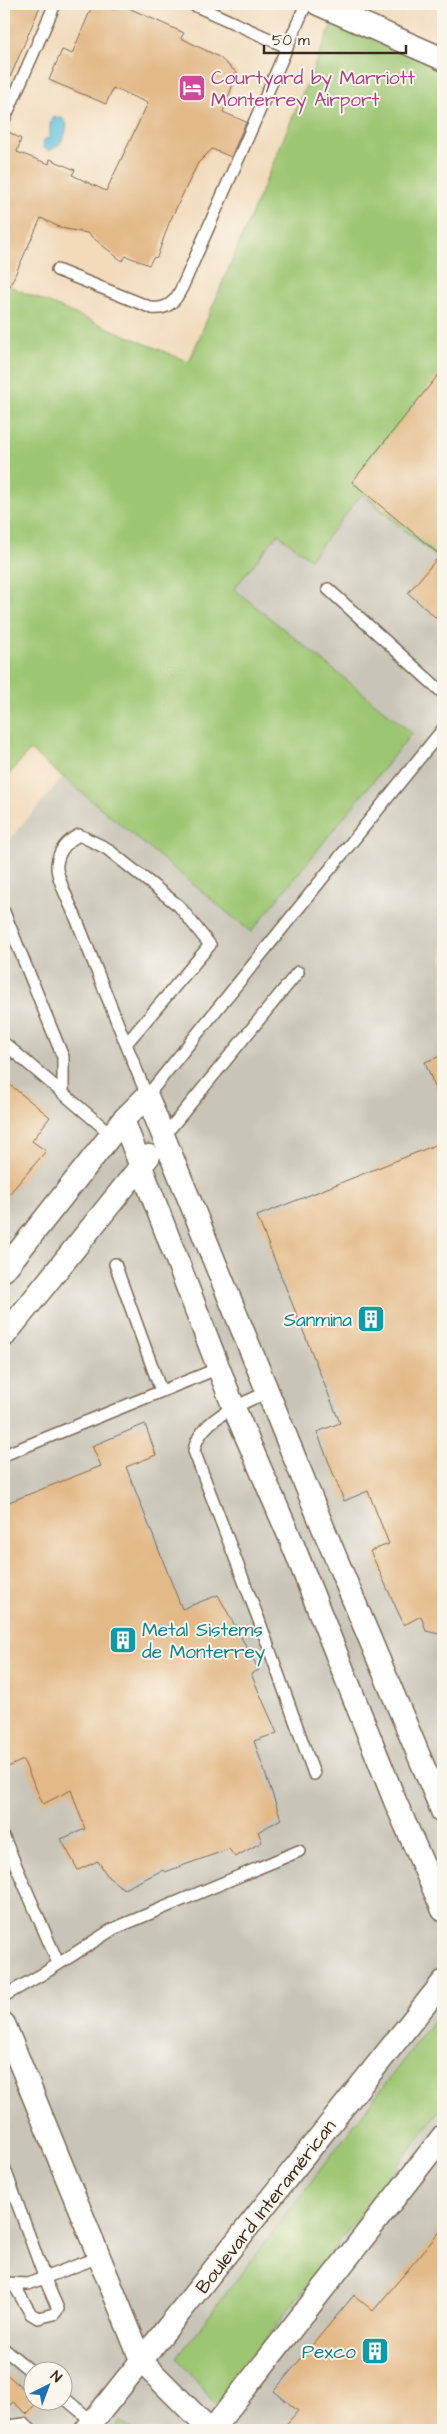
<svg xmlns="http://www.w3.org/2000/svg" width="447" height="2434" viewBox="0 0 447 2434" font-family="'Architects Daughter',sans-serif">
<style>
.industrial{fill:#c8c4b8;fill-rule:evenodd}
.green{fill:#9dc672;stroke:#6c7848}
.water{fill:#5bbcd9;stroke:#4b737c}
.building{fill:#e3b988}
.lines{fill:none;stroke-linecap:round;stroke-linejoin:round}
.service-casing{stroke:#7b6855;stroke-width:14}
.minor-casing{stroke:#7b6855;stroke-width:25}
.service{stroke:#fff;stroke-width:11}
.minor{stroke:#fff;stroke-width:22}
.labels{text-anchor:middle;stroke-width:4;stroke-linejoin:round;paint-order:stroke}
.hotel-label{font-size:19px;fill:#b23c85;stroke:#fbf7ec;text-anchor:start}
.culture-label{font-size:19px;fill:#0d838f;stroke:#fbf7ec;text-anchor:end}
.street-label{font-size:19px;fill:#3b2a1e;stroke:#fbf7ec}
</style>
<rect width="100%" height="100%" fill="#fbf7ec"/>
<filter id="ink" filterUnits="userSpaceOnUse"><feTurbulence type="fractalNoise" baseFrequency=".02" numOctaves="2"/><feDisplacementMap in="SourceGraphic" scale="10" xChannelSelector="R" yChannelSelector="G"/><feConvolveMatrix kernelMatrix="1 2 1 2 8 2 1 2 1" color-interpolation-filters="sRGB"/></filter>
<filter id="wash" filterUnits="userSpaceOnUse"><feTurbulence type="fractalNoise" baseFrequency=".0096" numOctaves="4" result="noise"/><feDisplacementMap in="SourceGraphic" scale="20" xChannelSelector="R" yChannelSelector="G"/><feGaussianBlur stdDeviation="1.12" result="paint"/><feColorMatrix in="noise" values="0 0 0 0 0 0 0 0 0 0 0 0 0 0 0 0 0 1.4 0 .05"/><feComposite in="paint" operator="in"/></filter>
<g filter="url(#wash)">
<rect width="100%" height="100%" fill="#f2dabb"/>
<path class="industrial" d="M443,336V2430H4V846ZM32,2372H62V2402H32Z"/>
<path class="green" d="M334,19L443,67V563L362,494L310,559L278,534L234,589L412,733L251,932L30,750L4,780V284L189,362Z
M443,2008V2105L216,2405L177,2358Z
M121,2421L133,2430H113Z"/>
<path class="water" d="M54,117L62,118L67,124C65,137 62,145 49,151L43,147L44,140L50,137V123Z"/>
<g id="blocks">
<path class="building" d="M4,4H41L4,92Z
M93,4H101L114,10L117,4H120L184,33L181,38L219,57L237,73L223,112L246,122L231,157L212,149L198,163L169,223L157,257L153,258L149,265L126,256L122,261L87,233L61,228L41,218L4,299V129L21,139L17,152L49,164L50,159L75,170L72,175L106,191L148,103L113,88L106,104L49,80L62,50L72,54Z
M443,369V624L408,593L440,555L352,482Z
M443,1055V1105H442L425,1062Z
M4,1080L50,1117L32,1141L46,1151L4,1200Z
M443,1142V1635L426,1631L421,1616L404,1625L370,1551L389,1544L368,1491L344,1501L317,1432L340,1423L257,1216Z
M145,1424L156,1455L126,1467L182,1609L218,1595L259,1670L251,1674L277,1733L254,1741L281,1819L258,1832L262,1842L235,1857L229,1849L165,1872L163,1870L124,1889L108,1877L98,1861L78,1870L61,1839L85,1829L71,1790L43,1804L23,1760L4,1769V1504L101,1466L92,1446Z
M443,2228V2430H281L298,2411L274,2391L354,2295L373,2311Z
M4,2372L32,2396V2402H37L27,2414L13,2402L4,2411Z"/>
</g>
</g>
<g filter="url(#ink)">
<use href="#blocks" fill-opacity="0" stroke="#7b6855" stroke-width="1"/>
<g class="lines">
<g class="service-casing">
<path id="service" d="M192,4L287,47
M4,120L55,4
M57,270L152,308C174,311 180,292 188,274L306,4
M328,589L443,693
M4,912L63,1057V1093
M4,1043L112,1135
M126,1044L210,945L179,906L106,848L79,835C67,841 59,850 57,864C55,875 71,906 76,918C99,977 123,1037 147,1096L443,729
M164,1136L298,972
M115,1264L161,1391
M268,1392C241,1404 199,1419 194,1451L260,1623L314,1774
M4,1455L219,1368
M4,1838L58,1963
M4,1996L46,1972L113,1929L299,1851
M4,2167L45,2279L58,2309L54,2314L38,2318L31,2314L14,2285
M4,2283L28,2284L99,2257
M4,2349L32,2372
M62,2396L93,2422
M4,2429L8,2426L24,2424L31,2430"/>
</g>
<g class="minor-casing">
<path id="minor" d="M318,4L443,59
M123,1120L234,1408L291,1540L395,1801L443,1910
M4,1270L123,1120L147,1096L322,1525L443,1813
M4,1336L149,1156
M4,2024L142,2362L210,2430
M86,2430L443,1982
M212,2430L443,2136"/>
</g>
<use href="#service" class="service"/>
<use href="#minor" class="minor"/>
</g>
</g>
<defs>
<g id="hotel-square" transform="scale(1.4375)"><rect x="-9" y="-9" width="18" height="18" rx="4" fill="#d1479c" stroke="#fbf7ec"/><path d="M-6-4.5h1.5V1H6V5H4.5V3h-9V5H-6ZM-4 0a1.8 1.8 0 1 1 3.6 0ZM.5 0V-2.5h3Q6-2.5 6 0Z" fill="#fff"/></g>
<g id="building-square" transform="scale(1.4375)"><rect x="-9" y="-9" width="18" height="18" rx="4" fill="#0f9aa8" stroke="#fbf7ec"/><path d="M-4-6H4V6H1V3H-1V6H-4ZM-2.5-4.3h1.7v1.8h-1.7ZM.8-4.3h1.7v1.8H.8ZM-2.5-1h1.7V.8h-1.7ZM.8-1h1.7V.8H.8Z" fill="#fff"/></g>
</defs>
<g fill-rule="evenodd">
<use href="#hotel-square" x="192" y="88"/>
<use href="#building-square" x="371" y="1319"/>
<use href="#building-square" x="123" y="1640"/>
<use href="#building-square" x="375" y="2351"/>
</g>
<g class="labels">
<g class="hotel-label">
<text x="211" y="84">Courtyard by Marriott<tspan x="211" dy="22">Monterrey Airport</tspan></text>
</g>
<g class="culture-label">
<text x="352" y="1326">Sanmina</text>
<text x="142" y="1636" text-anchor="start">Metal Sistems<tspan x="142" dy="22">de Monterrey</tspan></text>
<text x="356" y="2358">Pexco</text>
</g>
<g class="street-label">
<text transform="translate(265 2206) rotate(-52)" y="7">Boulevard Interamérican</text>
</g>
</g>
<rect width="447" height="2434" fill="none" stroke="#fbf7ec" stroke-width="20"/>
<g transform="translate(48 2386) rotate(42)"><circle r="24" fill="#fbf7ec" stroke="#aea59a"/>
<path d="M0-4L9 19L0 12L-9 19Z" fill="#1f6fb2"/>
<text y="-8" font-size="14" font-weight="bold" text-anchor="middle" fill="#3b2a1e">N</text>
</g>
<path d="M264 45v8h142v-8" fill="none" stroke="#3b2a1e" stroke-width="2.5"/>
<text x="272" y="45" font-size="15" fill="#3b2a1e" stroke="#fbf7ec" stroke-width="4" paint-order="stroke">50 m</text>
</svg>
